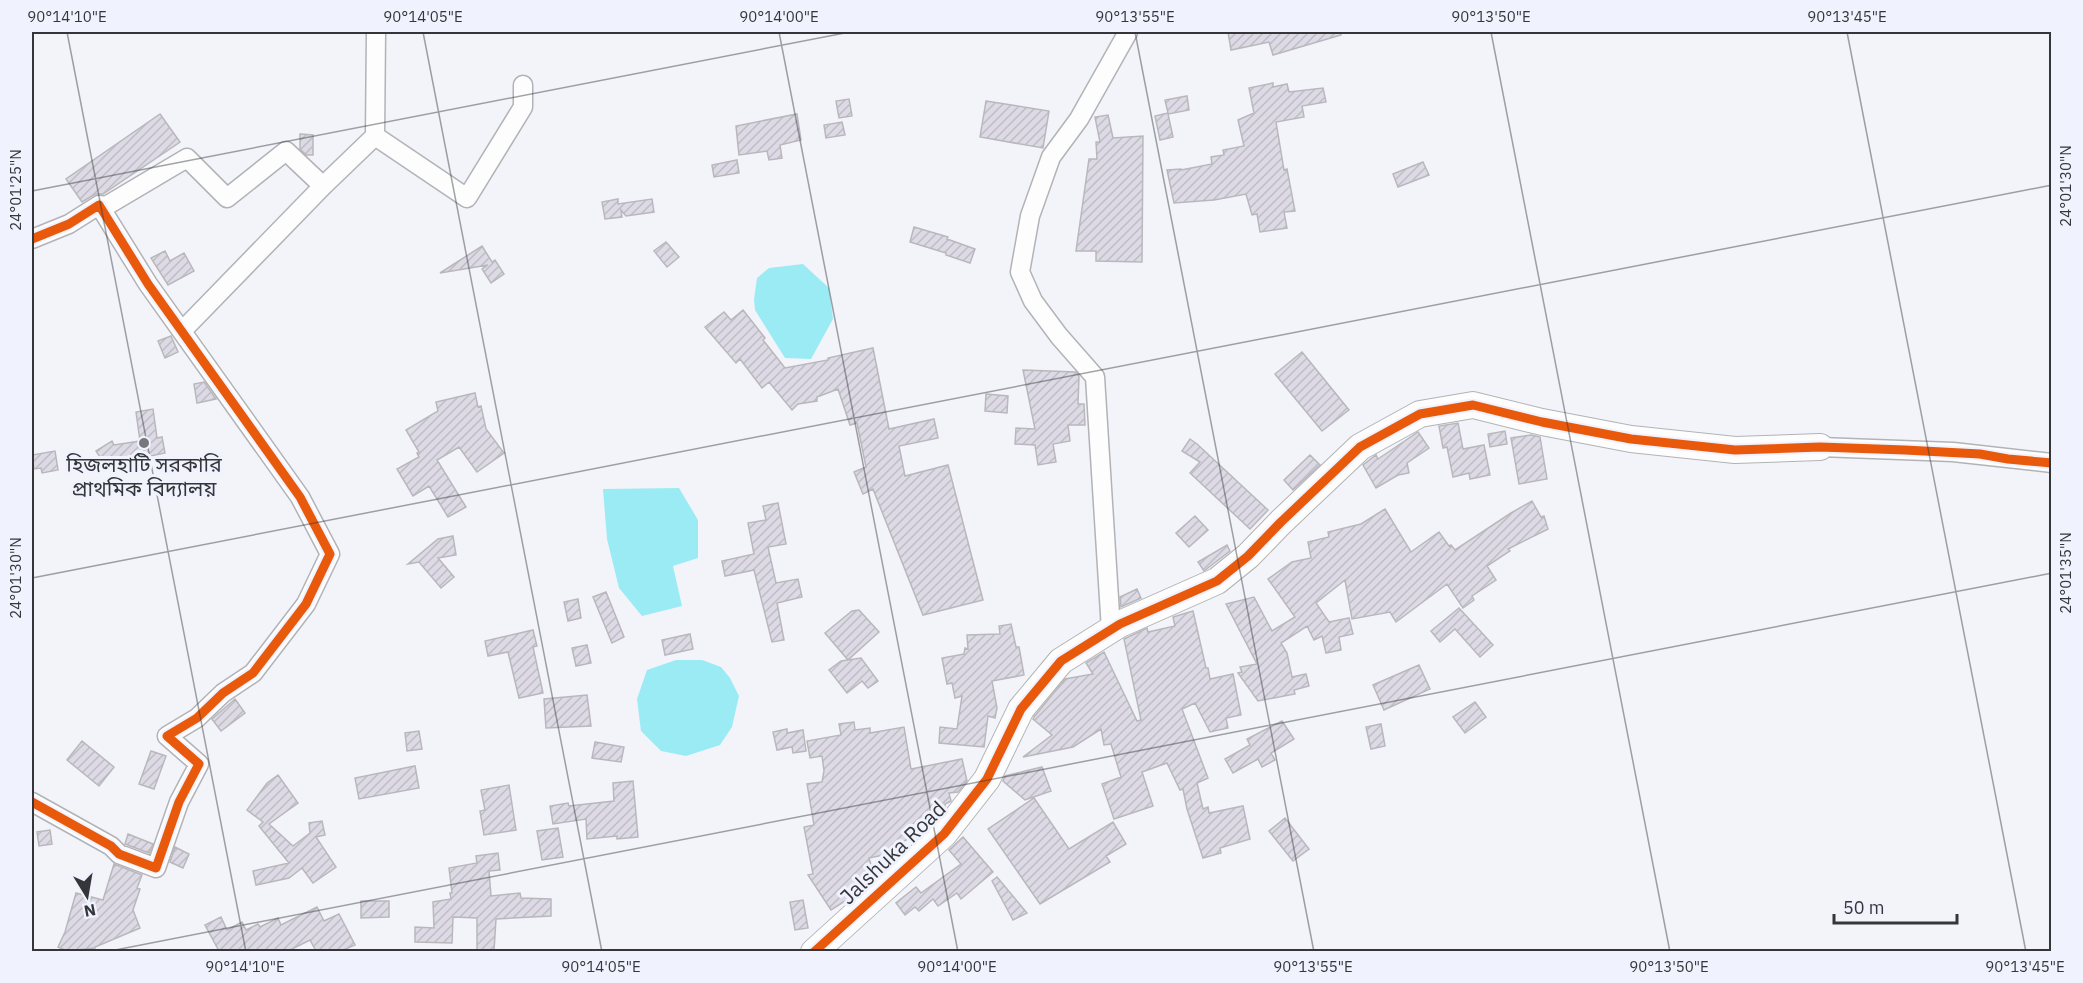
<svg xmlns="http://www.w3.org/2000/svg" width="2083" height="983" viewBox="0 0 2083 983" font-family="'IBM Plex Sans','Noto Sans Bengali',sans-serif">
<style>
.water{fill:#9bebf4}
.building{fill:url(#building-hatch);stroke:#b8b8bc;stroke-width:1.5}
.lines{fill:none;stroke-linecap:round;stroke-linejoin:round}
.street-casing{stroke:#b2b3b6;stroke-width:21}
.secondary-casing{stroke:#b2b3b6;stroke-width:28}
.street{stroke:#fdfdfe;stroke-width:18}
.secondary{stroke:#fdfdfe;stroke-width:26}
.cycleway-casing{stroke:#f0f3fd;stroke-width:13}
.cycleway{stroke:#e8590c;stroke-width:9}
.ticks{fill:none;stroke:#343639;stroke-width:1.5;stroke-opacity:0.45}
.poi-dot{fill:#77787d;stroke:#f0f3fd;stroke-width:2}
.labels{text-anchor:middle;stroke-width:6;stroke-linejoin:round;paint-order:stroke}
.poi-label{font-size:21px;fill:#343639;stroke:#f0f3fd}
.street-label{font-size:21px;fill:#343639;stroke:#f0f3fd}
.neatline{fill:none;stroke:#343639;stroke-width:2}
.ticks-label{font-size:15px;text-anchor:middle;fill:#343639}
</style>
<defs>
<pattern id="building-hatch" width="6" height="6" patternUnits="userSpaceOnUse" patternTransform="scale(1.5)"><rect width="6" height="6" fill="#dddae5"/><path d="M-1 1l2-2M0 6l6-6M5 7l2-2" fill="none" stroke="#bebcc5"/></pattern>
</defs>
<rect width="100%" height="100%" fill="#f3f4fa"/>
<path class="water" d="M803,264L829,288L833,319L811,359L785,358L755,310L754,299L757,278L769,268Z
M679,488L698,520V558L673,566L682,606L642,616L619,588L607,539L603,489Z
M676,660H702L721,667L730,678L739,696L732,727L720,745L686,756L661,751L641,731L637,699L647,670Z"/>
<path class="building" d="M1228,32H1341V35L1273,55L1269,42L1231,50Z
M1273,83V87L1287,84L1289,92L1323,88L1326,102L1302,106L1304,117L1276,122L1284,170L1287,169L1295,211L1284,212L1287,228L1260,232L1257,214L1252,215L1246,194L1214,200L1174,203L1167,170L1181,169V170L1212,164L1211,157L1224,155L1223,150L1244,146L1238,120L1254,113L1249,88Z
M1187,96L1189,110L1168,114L1173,137L1160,140L1155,116L1168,113L1165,100Z
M849,99L852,116L839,118L836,101Z
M986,101L1049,111L1043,148L980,137Z
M160,114L180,142L103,194H95L82,202L66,179Z
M797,114L801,140L780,145L782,158L769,160L767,151L739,155L736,126Z
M1108,115L1113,138L1143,136L1142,262L1096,261V251H1076L1089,159H1097L1096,142H1100L1095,117Z
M842,122L845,135L826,138L824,125Z
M300,134L313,135V155H306L300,149Z
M737,160L739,173L714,177L712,165Z
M1423,162L1429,175L1398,187L1393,174Z
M618,199V204L652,199L654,212L626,216L621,210L622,217L605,219L602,202Z
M914,227L948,237L947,239L975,249L970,263L946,255V253L910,242Z
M666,242L679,257L667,267L654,251Z
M482,246L492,262L495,260L504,274L491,283L482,269L488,265L440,273Z
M165,251L170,261L184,253L194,271L168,285L151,258Z
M743,310L765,338L763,340L785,368L828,360V358L873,348L889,429L934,419L938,438L899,446L905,476L948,465L983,600L923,615L873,489L863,494L854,472L866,467L857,423L850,425L838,389L817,397V401L798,404L792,410L769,382L762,388L740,359L736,363L705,327L724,312L731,320Z
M171,336L178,352L165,358L158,341Z
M1302,352L1349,410L1322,431L1275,374Z
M1023,370L1076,372L1079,376L1078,404H1084L1085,425H1068L1070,441L1053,444L1056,462L1038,465L1035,445L1015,444L1016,428L1035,429Z
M204,382L216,399L197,403L194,384Z
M475,393L478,407L481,406L486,429L504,453L477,472L459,447L437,460L466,507L448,517L429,486L413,496L397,469L419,457L417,453L419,452L406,430L438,411L436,402Z
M986,394L1008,396L1007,413L985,411Z
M153,409L157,438L162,437L165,453L113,464L107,468L96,451L112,441L114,445L140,441L136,412Z
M1458,423L1463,449L1484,445L1490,475L1470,479L1469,473L1453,477L1447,447L1443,448L1439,426Z
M1505,431L1507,444L1490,447L1488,434Z
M1418,432L1429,448L1407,463L1409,473L1398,475L1376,488L1363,465L1376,455L1378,459Z
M1531,435L1540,437L1547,479L1519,484L1511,438Z
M1190,439L1197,444L1268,510L1250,529L1190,473L1200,462L1182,451Z
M55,451L58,470L42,473L41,468L34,469L32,455Z
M1310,455L1320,465L1293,490L1284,480Z
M1532,501L1541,517L1544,516L1548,529L1508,549L1510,551L1487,566L1496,580L1472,596L1474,600L1463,608L1447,584L1396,622L1390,612L1352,619L1345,580L1316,603L1329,622L1349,618L1353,634L1339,637L1341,650L1326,653L1322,636L1314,640L1307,626L1281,643L1287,653L1292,677L1306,674L1309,686L1294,690L1295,694L1258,701L1238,673L1242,672L1240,667L1257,664L1226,604L1254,597L1272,631L1295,617L1268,579L1292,562L1311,558L1308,542L1329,537L1328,532L1361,524L1385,509L1411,552L1439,532L1449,546L1451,545L1455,550L1511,513Z
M778,503L786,544L768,547L776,583L798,579L802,597L777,603L784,640L772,642L754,570L725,576L722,561L754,554L748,523L766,520L763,506Z
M1195,516L1208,530L1189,547L1176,533Z
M453,536L456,555L438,558L454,577L441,588L419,562L408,564L438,539Z
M1227,545L1230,551L1204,571L1198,562Z
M1137,589L1141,598L1121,607L1120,597Z
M606,592L624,637L612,643L593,597Z
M578,599L581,618L568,621L564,602Z
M1459,608L1493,645L1480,657L1455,629L1440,642L1431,631Z
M859,610L879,632L848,660L861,658L878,681L868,688L862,681L847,693L829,670L841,661L848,660L825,633L852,611Z
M1193,611L1206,668H1208L1210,679L1233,674L1241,715L1226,718L1228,728L1210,732L1195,703L1182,709L1208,778L1197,783L1203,809L1208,807L1209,813L1243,806L1250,839L1220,848L1221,853L1203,858L1187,809L1183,789L1180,790L1167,763L1142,772L1153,806L1114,819L1102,784L1121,777L1111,744L1104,745L1101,729L1073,747L1023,757L1052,735L1033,719L1034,717L1065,679L1093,674L1086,663L1104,652L1137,721L1141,720L1124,639L1147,628L1148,632L1175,626L1173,617Z
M1011,624L1016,647H1019L1024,675L992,681L997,708L995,718L988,716L984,747L939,743L940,727L957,729L962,696L955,698L952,683L947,684L942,658L964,654L965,648L968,649L967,635L1000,634L999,626Z
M533,630L537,646L533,647L543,693L519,698L508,652L488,656L485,641Z
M690,634L693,649L665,655L662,640Z
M587,645L591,663L576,666L572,648Z
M1419,665L1430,689L1384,710L1373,685Z
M587,695L591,726L546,728L544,699Z
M235,699L245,713L221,731L212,719Z
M1475,702L1486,717L1465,733L1453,717Z
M1282,721L1294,739L1271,753L1275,760L1262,767L1258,759L1233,773L1225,759L1250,745L1247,739Z
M854,722L855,730L870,728V733L904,727L911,769L962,759L967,781L958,792L949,793L951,801L945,804V808L943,811L933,813L934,822L919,825L920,831L883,855L869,858L872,868L867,870L873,879L849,900L848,899L831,910L808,875L813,874L804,827L814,825L807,784L822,782L824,771L822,756L810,758L807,741L841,735L839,724Z
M1381,724L1385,746L1371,749L1366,727Z
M787,729V733L803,730L806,751L793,753L792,747L777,750L773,732Z
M419,731L422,749L407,751L405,733Z
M82,741L114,767L99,786L67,760Z
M595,742L624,747L621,762L592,758Z
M151,751L166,756L154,789L139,784Z
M415,766L419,788L359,799L355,778Z
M1042,767L1051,791L1025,800L1003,781L1005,776Z
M278,775L298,803L269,824L293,846L310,833L309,823L322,821L325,835L316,837L336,867L313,883L302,868L289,878L256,885L253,871L289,863L259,826L263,822L247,810L267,783Z
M633,781L638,837L617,839V836L587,839L586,819L553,824L550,806L568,803L569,806L614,801L613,783Z
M509,785L516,830L484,835L480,811L485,810L481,790Z
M1034,798L1069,849L1113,822L1126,844L1106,856L1110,862L1040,904L988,829Z
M1285,818L1309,849L1293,861L1269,831Z
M558,828L563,857L542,860L537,831Z
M50,830L52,844L39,846L37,832Z
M128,834L153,844L149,853L125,844Z
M963,837L993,872L961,899L957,893L938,906L933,899L919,911L915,907L905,915L896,903L916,887L921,893L961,864L949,850Z
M175,847L189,854L183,868L170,862Z
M498,853L500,870L489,871L491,896L520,893L521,898L551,899V916L496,919L494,951H477V918L453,917L452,943L415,942V927L434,928L433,902L451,899L450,893H452L449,868L477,863L476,856Z
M114,864L142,875L137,888L140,889L133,910L140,928L95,947V948L67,951L58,947L65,932L76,893L103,900Z
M997,877L1027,913L1013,920L992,881Z
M803,900L808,928L795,930L790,902Z
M361,901H389V917L361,918Z
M317,907L324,921L339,914L355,945L341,951H316L310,940L288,951H219L205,925L221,917L227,930L242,922L246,930L258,924L260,927L278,918L281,925Z"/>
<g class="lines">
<g class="street-casing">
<path id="street" d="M375,136L376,32
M323,186L375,136L467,198L523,107V85
M99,205L106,206L187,158L227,198L286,151L323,186L182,331
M32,239L69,224L99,205L148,284L300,497L330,554L306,604L253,673L223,693L197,718L167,736L199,764L179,802L156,868L119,854L111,846L32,802
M1820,447L1953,452L2052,463
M1111,630L1095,377L1059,336L1033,301L1020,272L1030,216L1051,157L1079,119L1128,32"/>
</g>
<g class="secondary-casing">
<path id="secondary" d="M814,952L944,834L987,779L1021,709L1061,661L1120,624L1217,581L1248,556L1281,522L1360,447L1420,414L1473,405L1542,422L1631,439L1735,450L1820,447"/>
</g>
<use href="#street" class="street"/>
<use href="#secondary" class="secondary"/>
<g class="cycleway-casing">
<path id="cycleway" d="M32,239L69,224L99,205L148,284L300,497L330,554L306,604L253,673L223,693L197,718L167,736L199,764L179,802L156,868L119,854L111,846L32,802
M814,952L944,834L987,779L1021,709L1061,661L1120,624L1217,581L1248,556L1281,522L1360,447L1420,414L1473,405L1542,422L1631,439L1735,450L1820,447L1905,450L1980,454L2008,459L2052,463"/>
</g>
<use href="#cycleway" class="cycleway"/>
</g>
<path class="ticks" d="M67,32L246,952M423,32L602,952M779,32L958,952M1135,32L1314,952M1491,32L1670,952M1847,32L2026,952M32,191L850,32M32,578L2052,185M105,952L2052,573"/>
<circle class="poi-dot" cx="144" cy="443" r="6"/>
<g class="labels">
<g class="poi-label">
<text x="144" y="472">হিজলহাটি সরকারি<tspan x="144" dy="24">প্রাথমিক বিদ্যালয়</tspan></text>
</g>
<g class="street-label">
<text transform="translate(893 853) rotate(-44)" y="7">Jalshuka Road</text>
</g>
</g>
<rect width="2083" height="983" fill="none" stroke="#f0f3fd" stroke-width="66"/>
<g transform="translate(87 896) rotate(169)" stroke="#f0f3fd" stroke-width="4.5" paint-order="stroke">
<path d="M0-4.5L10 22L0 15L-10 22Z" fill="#343639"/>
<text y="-9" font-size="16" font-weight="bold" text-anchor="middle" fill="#343639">N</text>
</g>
<path d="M1834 914v9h123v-9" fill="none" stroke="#343639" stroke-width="3"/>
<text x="1843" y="914" font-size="18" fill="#343639" stroke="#f0f3fd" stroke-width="4.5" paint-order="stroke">50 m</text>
<rect x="33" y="33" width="2017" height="917" class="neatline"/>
<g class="ticks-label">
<text x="67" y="22">90°14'10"E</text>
<text x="423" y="22">90°14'05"E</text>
<text x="779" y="22">90°14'00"E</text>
<text x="1135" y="22">90°13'55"E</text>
<text x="1491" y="22">90°13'50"E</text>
<text x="1847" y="22">90°13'45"E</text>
<text transform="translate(2066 186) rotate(-90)" y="5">24°01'30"N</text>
<text transform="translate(16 190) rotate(-90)" y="5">24°01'25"N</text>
<text transform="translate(2066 573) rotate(-90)" y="5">24°01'35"N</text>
<text transform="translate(16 578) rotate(-90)" y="5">24°01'30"N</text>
<text x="245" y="972">90°14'10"E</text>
<text x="601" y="972">90°14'05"E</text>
<text x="957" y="972">90°14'00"E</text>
<text x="1313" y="972">90°13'55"E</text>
<text x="1669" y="972">90°13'50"E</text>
<text x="2025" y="972">90°13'45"E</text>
</g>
</svg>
